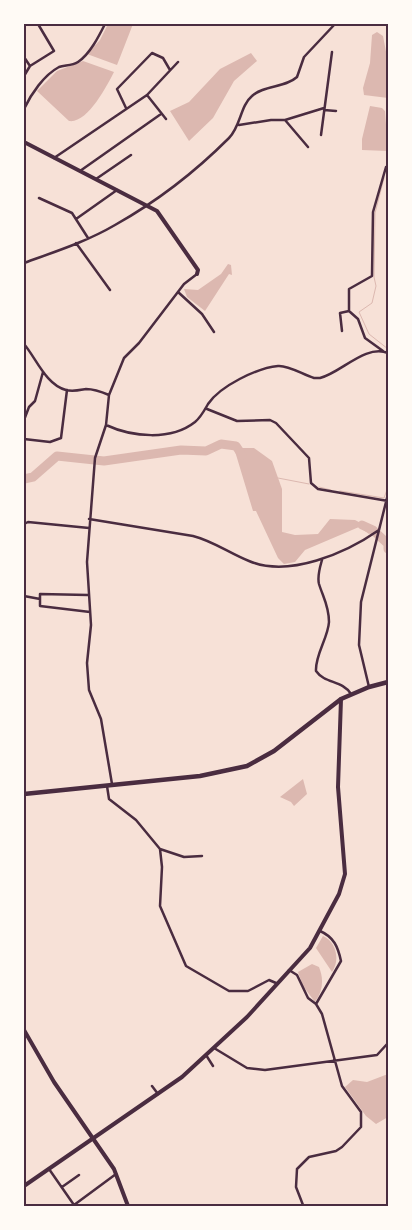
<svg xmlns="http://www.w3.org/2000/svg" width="412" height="1230" viewBox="0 0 412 1230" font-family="Barlow,sans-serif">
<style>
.water{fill:#dcb8b0}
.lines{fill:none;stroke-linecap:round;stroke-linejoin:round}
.stream{stroke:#dcb8b0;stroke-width:1}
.river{stroke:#dcb8b0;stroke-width:9}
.minor{stroke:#4a2c40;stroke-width:2.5}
.tertiary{stroke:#4a2c40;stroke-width:4}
.secondary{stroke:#4a2c40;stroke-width:4}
.primary{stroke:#4a2c40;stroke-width:4.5}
.neatline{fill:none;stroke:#4a2c40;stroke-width:2}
</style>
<rect width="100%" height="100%" fill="#f7e1d7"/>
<path class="water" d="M108,24H133L117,65L87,54L100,40Z
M377,32L383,36L388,62V98L364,95L363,88L370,63L372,35Z
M251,53L257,61L234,81L213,118L189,141L170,111L189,102L220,69Z
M83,61L114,72C107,86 87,124 69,121L37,91L57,71Z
M370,106L382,108L385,111L388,151L362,150V139Z
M228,264L231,265L232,275L229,274L205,311L187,297L184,289L198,290L221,274Z
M237,445L241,448H254L272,461L282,489V532L295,535L318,534L330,519L355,520L374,530L369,534L359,527L305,550L295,562L284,564L278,558L256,511H253L234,448Z
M303,779L307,794L294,806L291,802L280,797Z
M323,936C337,942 340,961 332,972L316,948Z
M312,964L319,967C324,979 323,991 315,1002L303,986L298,972Z
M388,1074V1117L376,1124L366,1116L345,1087L353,1080L367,1082Z"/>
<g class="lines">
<path class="stream" d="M384,178L375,213L374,277L376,286L372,303L359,312L369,334L388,349
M278,478L309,484
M319,487L331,490
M340,491L384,498L388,487"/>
<path class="river" d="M24,479L33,477L57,456L104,461L181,450L206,451L221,444L236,446L242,455
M362,525L373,530L388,544V549"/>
<path class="minor" d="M24,57L30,66
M24,76L30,66L54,51L38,24
M147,95L166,119
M126,108L117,89L152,53L163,58L170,70
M24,109C31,94 44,75 59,67C65,65 72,66 78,62C90,54 99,36 105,24
M324,110L336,111
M285,120L324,108
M239,125L271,120H285L308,147
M321,135L332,52
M54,158L147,95L178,62
M80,171L161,114
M96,179L131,155
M39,198L72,213L88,238
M76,219L117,190
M76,243L110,290
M24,263C54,252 86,242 115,225C156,202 195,172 229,138C241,126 240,106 252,96C264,85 285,88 297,77L304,57L335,24
M178,292L202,314L214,332
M342,331L340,313L349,311
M24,344C36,358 46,385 66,390C73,392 80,390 86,389C94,389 102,392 109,395
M383,351L365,338L358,319L349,311V289L372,276L373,212L386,167
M207,409L237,421L270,420L276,423L309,458L311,483L318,489L388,501
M24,420L29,407L35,401L43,372
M106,425C132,437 171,441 195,422C201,417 204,411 208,404C220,386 257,368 278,366C289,365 303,375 314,378H320C341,373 365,344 388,353
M24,439L50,442L61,438L67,390
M89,519L193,536C213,541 229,553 249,561C289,578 346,553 379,530
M24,524L28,522L89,528
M322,560C320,567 317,576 319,584C323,597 329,606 329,622C328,638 315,655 316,671C325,684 342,680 351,694
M24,596L40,599V606L90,612
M40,599V594L88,595
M369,687L359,645L361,602L388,494
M112,784L101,719L89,690L87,663L91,625L87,562L95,458L106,425L109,395L124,358L139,343L184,284L197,274
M107,786L109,799L136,820L160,849L162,867L160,906L186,966L229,991H248L269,980L276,983
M160,849L184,857L202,856
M289,970L297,975L308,998L316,1004L322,1014L342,1086L361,1112V1127L342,1147L336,1151L309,1157L297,1169L296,1187L303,1205
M316,1004L341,961C338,947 334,937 320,931
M214,1048L247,1068L265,1070L377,1055L388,1043
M206,1055L213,1066
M152,1086L158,1094
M49,1169L74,1205L116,1174
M62,1187L79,1175
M296,1206H305"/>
<path class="tertiary" d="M24,142L157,211L198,270L197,274
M24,1186L182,1077L247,1017L310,948L339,894L345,874L338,787L341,699"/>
<path class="secondary" d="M24,1030L54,1082L114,1169L128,1206"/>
<path class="primary" d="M24,794L200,776L247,766L274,751L341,699L369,687L388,682"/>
</g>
<rect width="412" height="1230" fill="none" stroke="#fffaf5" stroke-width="50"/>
<rect x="25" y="25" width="362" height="1180" class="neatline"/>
</svg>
